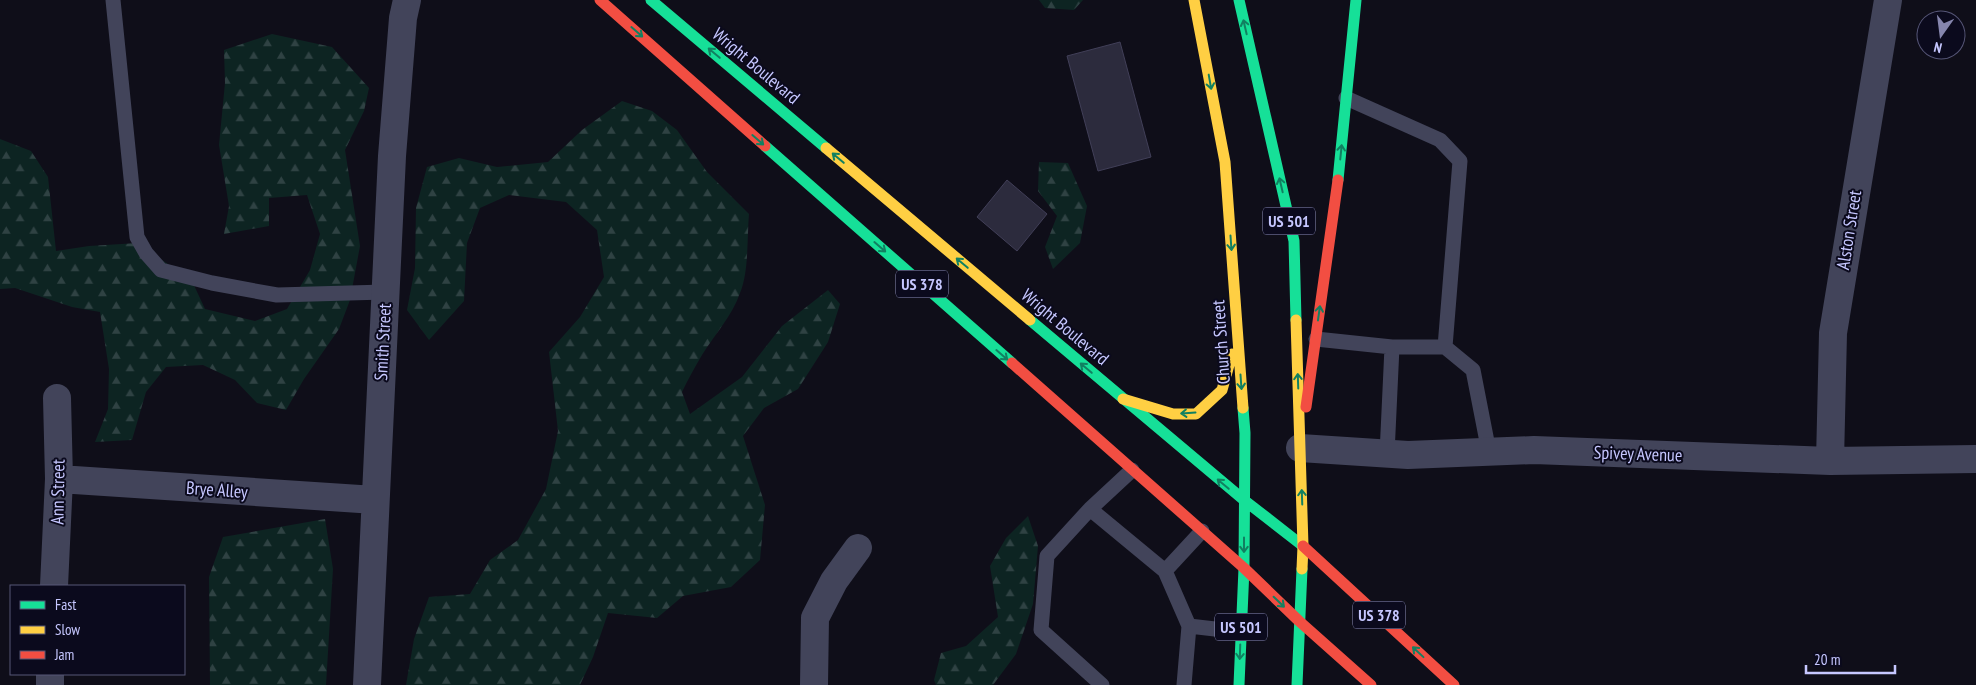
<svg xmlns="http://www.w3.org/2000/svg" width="1976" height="685" viewBox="0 0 1976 685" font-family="'PT Sans Narrow',sans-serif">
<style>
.forest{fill:url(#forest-firs)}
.building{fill:#2c2b3d;stroke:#413f58}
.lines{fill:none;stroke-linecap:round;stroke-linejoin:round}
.lane{stroke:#42445a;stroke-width:15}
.street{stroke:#42445a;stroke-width:28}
.fast{stroke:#16e098;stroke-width:11}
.slow{stroke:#ffcf43;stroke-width:11}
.jam{stroke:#f24e42;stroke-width:11}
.oneway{stroke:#118061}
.labels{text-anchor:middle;stroke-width:4;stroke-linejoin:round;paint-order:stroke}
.shield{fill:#0b0a1d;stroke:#8e8ebb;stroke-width:1}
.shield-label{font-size:16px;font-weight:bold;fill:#c6c7ff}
.street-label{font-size:18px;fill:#c6c7ff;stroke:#0b0a1d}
</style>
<defs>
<pattern id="forest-firs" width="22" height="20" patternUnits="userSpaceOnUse" patternTransform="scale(1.25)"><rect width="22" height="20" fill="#0d2422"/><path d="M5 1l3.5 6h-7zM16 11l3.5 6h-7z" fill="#2f4243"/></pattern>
</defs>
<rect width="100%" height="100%" fill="#0f0e19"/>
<path class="forest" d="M1039,0H1083L1074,10L1045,8Z
M272,34L332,47L369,88L364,111L345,150L360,246L350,300L339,329L304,379L286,410L257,403L235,380L203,365L166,367L146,392L132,440L95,442L108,409L109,369L100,312L72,307L15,288L0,289V139L31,151L48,177L56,251L89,246L138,243L192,281L205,309L255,321L287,309L310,270L320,234L307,195L269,198V226L224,234L229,206L219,145L225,83L224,50Z
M622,101L652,111L677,130L707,172L749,214C747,237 749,272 740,293C732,316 715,334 702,355C695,367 688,379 682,392L690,414L742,377L782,326L828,290L840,304L828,342L798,389L764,408L743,436L765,505L760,560L731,587L683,596L657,618L608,613L593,657L580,685H406L414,639L429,597L470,594L490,560L518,540L546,489L558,431L549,352L580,317L604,277L597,230L566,202L509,195L480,208L467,243L464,301L429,340L407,310L415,268L416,208L427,167L459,158L497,167L548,162L582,130Z
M1039,162L1068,163L1087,206L1080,243L1053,269L1045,247L1057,216L1038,191Z
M1028,516L1038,546L1033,604L1016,654L993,685H936L934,680L941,653L966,646L998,617L990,566L1006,538Z
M325,519L333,569L326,685H210L209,577L223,537Z"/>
<path class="building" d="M1120,42L1151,157L1098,171L1067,56Z
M1007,180L1047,214L1017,251L977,217Z"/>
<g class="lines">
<path class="lane" d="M113,0L137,237L146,253L161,270L212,283L277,295L385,292
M1346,98L1440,140L1460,161L1445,347
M1316,339L1392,347
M1387,454L1392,347H1445L1473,370L1489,452
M1090,509L1165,571L1189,626
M1165,571L1202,531
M1102,685L1041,630L1047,556L1090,509L1132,470
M1184,685L1189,626L1241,632"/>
<path class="street" d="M1300,448L1408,455L1534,450L1830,461L1976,459
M1830,461L1833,333L1888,0
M59,479L375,500
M54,586L59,479L57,398
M50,685V674
M367,685L392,156L403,18L407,0
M814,685L815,618L834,581L858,548"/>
<path class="fast" d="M651,0L826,148
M1239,0L1294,241L1296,320
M765,146L1012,363
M1338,180L1356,0
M1030,320L1244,500L1303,546
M1239,685L1244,568L1245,433L1243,408
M1297,685L1302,569"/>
<path class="slow" d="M1194,0L1225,162L1243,408
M826,148L1030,320
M1296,320L1303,546L1302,569
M1123,399L1173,414H1196L1222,390L1232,354"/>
<path class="jam" d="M600,0L765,146
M1012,363L1244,568
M1306,407L1338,180
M1303,546L1454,685
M1244,568L1299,621L1371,685"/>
</g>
<defs><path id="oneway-shaft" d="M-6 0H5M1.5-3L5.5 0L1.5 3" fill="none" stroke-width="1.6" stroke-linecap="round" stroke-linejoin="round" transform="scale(1.25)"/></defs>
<g class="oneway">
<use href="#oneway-shaft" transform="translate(1245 27) rotate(-103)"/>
<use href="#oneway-shaft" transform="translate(637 32) rotate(41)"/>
<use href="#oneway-shaft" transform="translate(714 53) rotate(-140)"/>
<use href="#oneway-shaft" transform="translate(1210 82) rotate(80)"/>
<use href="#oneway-shaft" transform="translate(758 140) rotate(41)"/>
<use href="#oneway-shaft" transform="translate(1341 152) rotate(-84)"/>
<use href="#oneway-shaft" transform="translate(838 158) rotate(-140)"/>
<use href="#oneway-shaft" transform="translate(1281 185) rotate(-103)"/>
<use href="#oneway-shaft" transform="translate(1231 243) rotate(86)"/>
<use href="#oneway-shaft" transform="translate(880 247) rotate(41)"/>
<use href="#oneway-shaft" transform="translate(962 263) rotate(-140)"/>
<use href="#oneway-shaft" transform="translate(1319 313) rotate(-82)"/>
<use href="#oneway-shaft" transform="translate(1002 355) rotate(41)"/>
<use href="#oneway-shaft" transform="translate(1086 368) rotate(-140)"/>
<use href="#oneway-shaft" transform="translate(1298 381) rotate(-92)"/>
<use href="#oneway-shaft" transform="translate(1241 382) rotate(86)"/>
<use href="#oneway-shaft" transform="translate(1188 413) rotate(176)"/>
<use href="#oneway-shaft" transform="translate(1223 484) rotate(-140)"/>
<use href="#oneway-shaft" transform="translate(1302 497) rotate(-92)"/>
<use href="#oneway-shaft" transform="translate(1244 545) rotate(90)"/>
<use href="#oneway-shaft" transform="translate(1279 602) rotate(44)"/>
<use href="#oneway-shaft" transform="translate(1240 652) rotate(92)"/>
<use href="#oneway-shaft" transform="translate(1418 652) rotate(-137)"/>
</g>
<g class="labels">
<g class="shield">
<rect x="1263" y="207.5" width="52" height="27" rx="4"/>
<rect x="896" y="270.5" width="52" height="27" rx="4"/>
<rect x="1353" y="601.5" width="52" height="27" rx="4"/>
<rect x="1215" y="613.5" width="52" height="27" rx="4"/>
</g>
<g class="shield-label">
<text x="1289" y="227">US 501</text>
<text x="922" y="290">US 378</text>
<text x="1379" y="621">US 378</text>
<text x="1241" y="633">US 501</text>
</g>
<g class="street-label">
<text transform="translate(756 66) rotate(40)" y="6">Wright Boulevard</text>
<text transform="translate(1849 230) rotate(-81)" y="6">Alston Street</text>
<text transform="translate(1065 327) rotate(40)" y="6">Wright Boulevard</text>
<text transform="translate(383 342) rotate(-87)" y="6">Smith Street</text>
<text transform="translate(1221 342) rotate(-94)" y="6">Church Street</text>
<text transform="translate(1638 454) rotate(2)" y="6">Spivey Avenue</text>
<text transform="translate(217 490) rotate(4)" y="6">Brye Alley</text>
<text transform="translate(58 492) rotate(-89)" y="6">Ann Street</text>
</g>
</g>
<rect x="10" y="585" width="175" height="90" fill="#0b0a1d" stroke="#565677"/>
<rect x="20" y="601" width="25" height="8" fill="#16e098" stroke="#565677"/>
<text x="55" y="610" font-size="15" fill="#c6c7ff">Fast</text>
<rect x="20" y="626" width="25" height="8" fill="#ffcf43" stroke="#565677"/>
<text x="55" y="635" font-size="15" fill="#c6c7ff">Slow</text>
<rect x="20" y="651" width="25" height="8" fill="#f24e42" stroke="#565677"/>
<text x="55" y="660" font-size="15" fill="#c6c7ff">Jam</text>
<g transform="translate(1941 35) rotate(194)"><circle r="24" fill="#0b0a1d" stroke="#565677"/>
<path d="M0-4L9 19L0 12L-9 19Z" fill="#8686ae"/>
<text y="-8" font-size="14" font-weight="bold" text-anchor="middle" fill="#c6c7ff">N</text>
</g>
<path d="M1806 665v8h89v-8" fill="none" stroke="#c6c7ff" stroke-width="2.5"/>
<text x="1814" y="665" font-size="15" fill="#c6c7ff" stroke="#0b0a1d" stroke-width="4" paint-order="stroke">20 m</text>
</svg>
